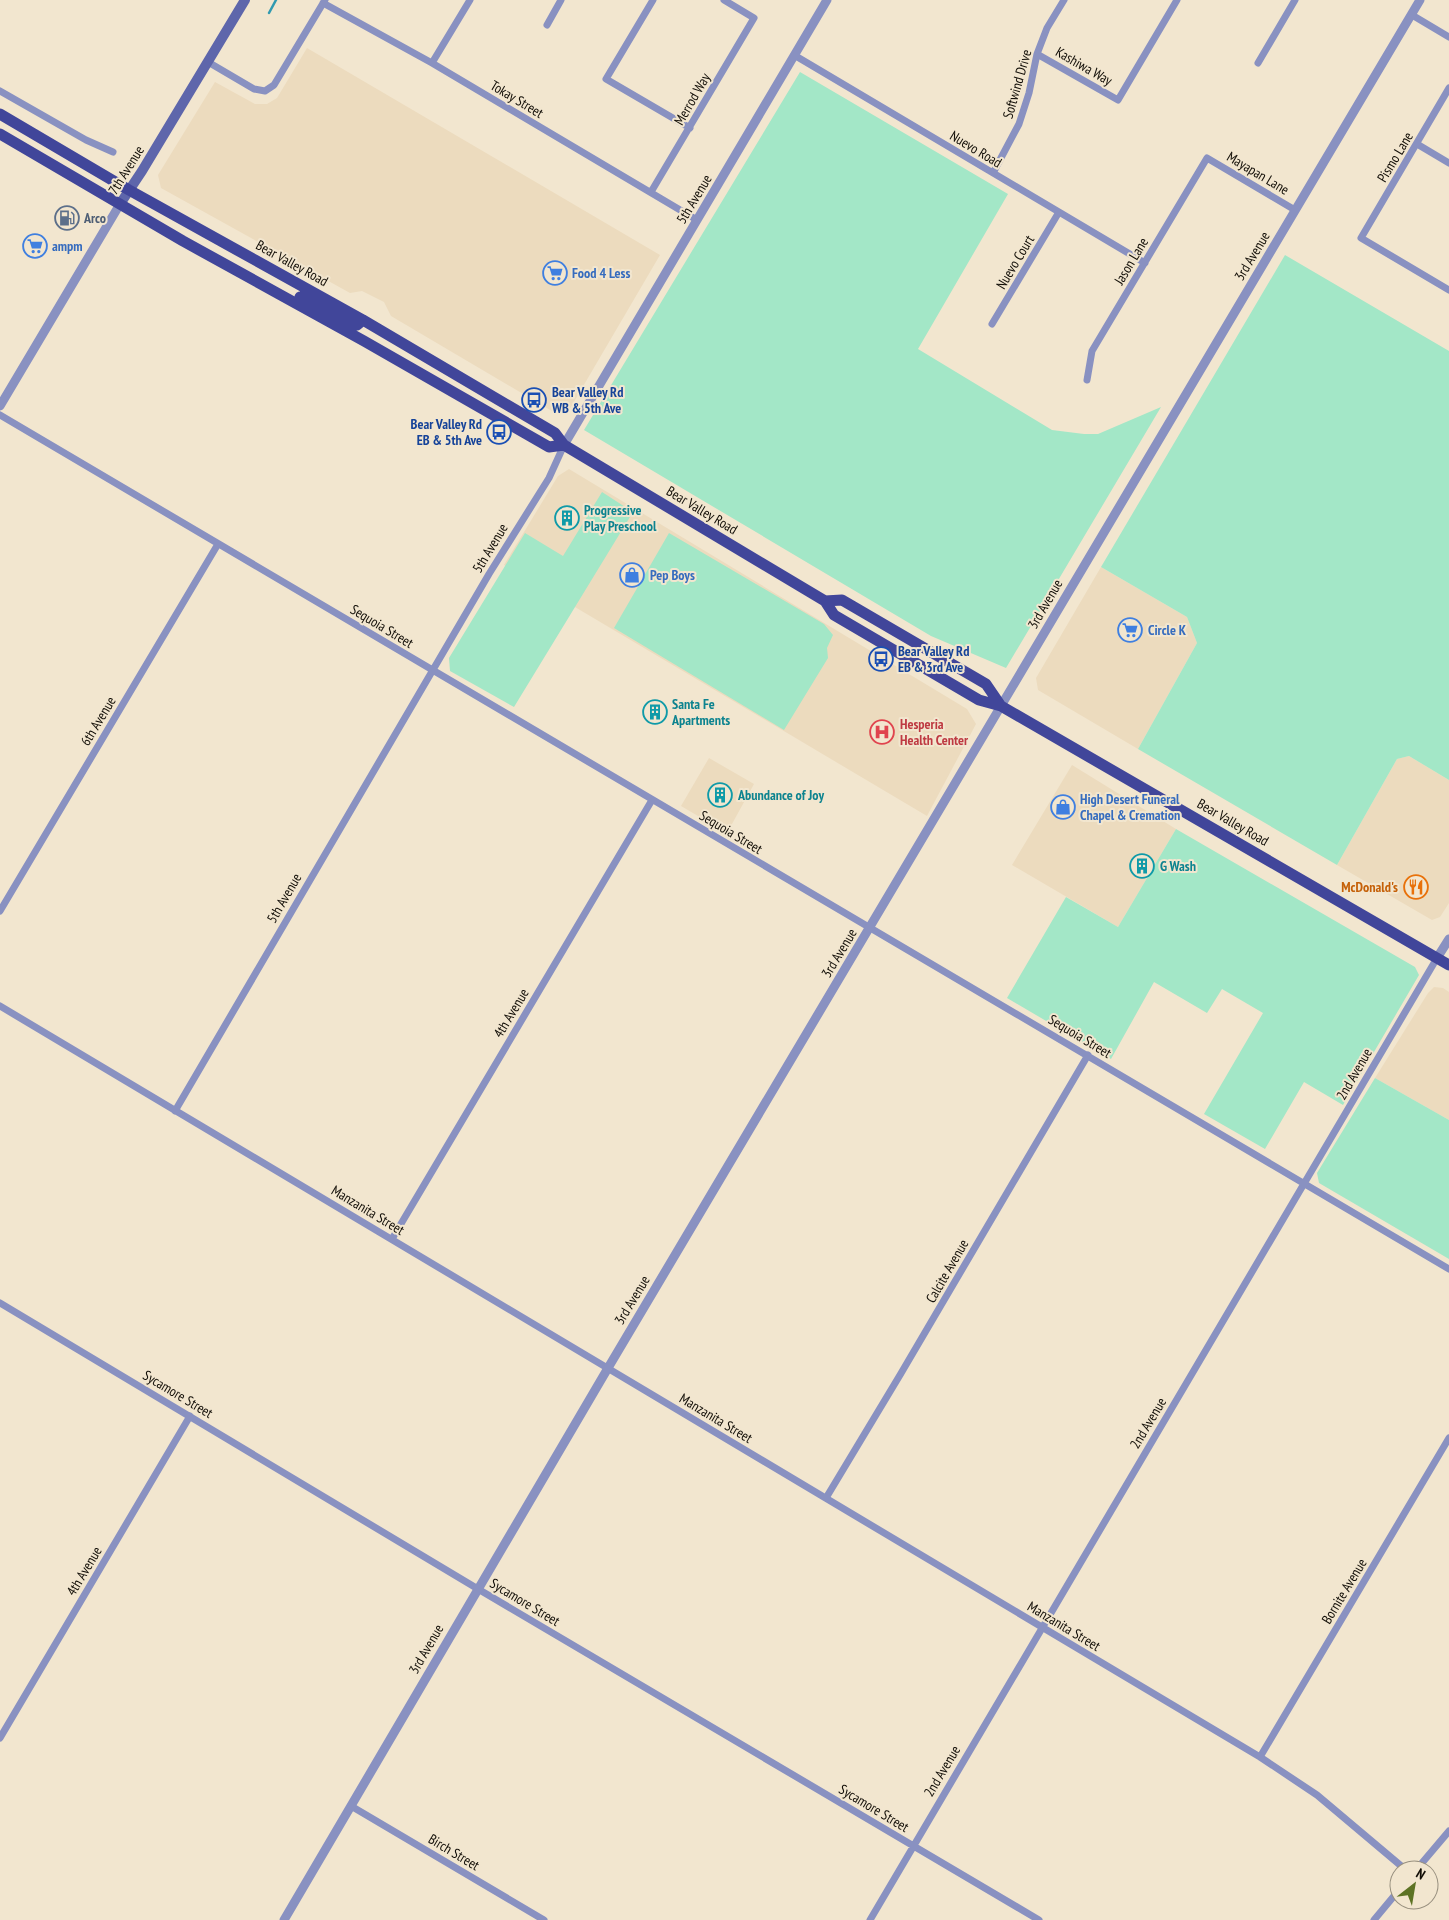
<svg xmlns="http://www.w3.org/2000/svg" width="1449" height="1920" viewBox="0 0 1449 1920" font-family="'PT Sans Narrow',sans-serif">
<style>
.built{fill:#ecdbbe}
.green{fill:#a3e7c7}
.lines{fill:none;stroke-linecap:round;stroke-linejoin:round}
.stream{stroke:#319ab0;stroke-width:2.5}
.minor{stroke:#8991c1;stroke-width:7}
.tertiary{stroke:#8991c1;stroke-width:9}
.secondary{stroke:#5e66ab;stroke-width:10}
.primary{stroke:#41469a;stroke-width:11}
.labels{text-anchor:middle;stroke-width:4;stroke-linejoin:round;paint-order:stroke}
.street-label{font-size:14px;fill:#120e07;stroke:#f2e6cf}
.service-label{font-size:14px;font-weight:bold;fill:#4e5e75;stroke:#f2e6cf;text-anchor:start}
.shop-label{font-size:14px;font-weight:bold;fill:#366cbe;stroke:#f2e6cf;text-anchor:start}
.transit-label{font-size:14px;font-weight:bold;fill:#164399;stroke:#f2e6cf;text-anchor:start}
.culture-label{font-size:14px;font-weight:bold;fill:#0d838f;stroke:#f2e6cf;text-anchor:start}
.health-label{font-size:14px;font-weight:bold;fill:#be3a42;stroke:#f2e6cf;text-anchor:start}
.food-label{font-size:14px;font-weight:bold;fill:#c56008;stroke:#f2e6cf;text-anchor:end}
</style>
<rect width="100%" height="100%" fill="#f2e6cf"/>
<path class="built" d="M307,48L660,255L568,412L557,414L391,316L384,302L362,291L350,293L161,188L158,175L215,82L255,104H267L277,98Z
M569,469L967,709L976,724L927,816L504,565L558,476Z
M1101,567L1187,617L1197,643L1138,749L1038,690L1036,678Z
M1409,756L1449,780V903L1440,917L1432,920L1337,865L1397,759Z
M709,758L754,784L727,833L681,806Z
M1072,765L1176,829L1118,927L1012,865Z
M1434,987L1443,988L1449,992V1120L1375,1078L1428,993Z"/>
<path class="green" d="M800,72L1008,194L918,349L1052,430L1084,434H1098L1161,407L1006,668L931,636L584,430Z
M1285,255L1449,351V780L1409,756L1397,759L1337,865L1138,749L1197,643L1187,617L1101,567Z
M602,492L633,512L514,707L450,671L449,658L525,533L563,556Z
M669,533L824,624L833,635L827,648L828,658L784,730L614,628Z
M1176,829L1415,967L1419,975L1343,1105L1304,1082L1265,1149L1204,1114L1263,1013L1222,989L1207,1013L1154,982L1111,1059L1007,998L1066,897L1118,927Z
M1375,1078L1449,1120V1259L1319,1183L1317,1173Z"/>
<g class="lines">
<path class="stream" d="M269,13L276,0"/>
<path class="minor" d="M653,0L606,79L690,128
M323,3L432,63L697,220
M1412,15L1449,37
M547,25L561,0
M1037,54L1118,100L1177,0
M794,55L1145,263
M208,62L254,89L265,91L274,85L325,0
M432,63L470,0
M1258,63L1295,0
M1449,88L1361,238L1449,290
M0,91L86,140L113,152
M1417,144L1449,163
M993,173L1019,124L1029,93L1037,54L1047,28L1064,0
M651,192L754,18L724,0
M992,324L1059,212
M1087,380L1092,351L1207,158L1295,210
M0,415L1449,1269
M0,911L218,544
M0,1006L1260,1757L1317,1795L1406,1870
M175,1111L489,574L549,478L564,445
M392,1239L652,800
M0,1303L478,1589L1039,1920
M826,1498L900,1375L1088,1055
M0,1738L190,1416
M1260,1757L1449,1438
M351,1806L544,1920
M1416,1870L1449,1831
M870,1920L1437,958
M1374,1920L1399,1890"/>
<path class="tertiary" d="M0,406L120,204
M564,445L827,0
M1437,958L1449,939
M284,1920L608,1368L1420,0"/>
<path class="secondary" d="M120,204L142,171L245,0"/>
<path class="primary" d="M0,114L129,190L363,320L555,433L564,445L825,601L834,615L979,700L1001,706L1449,965
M0,134L183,241L364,341L549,447L564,445
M300,297L351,324L357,325L363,320
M825,601L842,600L986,684L1001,706"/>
</g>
<defs>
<g id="fuel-ring" transform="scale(1.25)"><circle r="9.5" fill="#f2e6cf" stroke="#5c6f8a" stroke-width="1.5"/><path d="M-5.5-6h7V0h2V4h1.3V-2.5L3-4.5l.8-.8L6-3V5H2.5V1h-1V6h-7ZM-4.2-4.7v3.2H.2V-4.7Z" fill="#5c6f8a"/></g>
<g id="supermarket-ring" transform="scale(1.25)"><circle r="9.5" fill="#f2e6cf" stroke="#3f7fe0" stroke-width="1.5"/><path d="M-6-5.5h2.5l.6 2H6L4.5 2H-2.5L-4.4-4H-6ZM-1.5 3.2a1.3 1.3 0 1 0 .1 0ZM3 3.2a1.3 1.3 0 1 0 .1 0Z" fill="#3f7fe0"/></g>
<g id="bus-ring" transform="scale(1.25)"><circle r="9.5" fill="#f2e6cf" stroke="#1a4fb4" stroke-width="1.5"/><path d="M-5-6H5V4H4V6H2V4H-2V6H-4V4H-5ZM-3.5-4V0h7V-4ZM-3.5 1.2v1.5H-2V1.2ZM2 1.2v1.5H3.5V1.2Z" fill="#1a4fb4"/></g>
<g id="building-ring" transform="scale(1.25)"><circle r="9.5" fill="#f2e6cf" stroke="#0f9aa8" stroke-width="1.5"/><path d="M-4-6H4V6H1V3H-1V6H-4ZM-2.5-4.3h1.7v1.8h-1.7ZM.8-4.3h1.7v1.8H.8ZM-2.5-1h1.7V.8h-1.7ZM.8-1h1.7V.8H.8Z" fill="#0f9aa8"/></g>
<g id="shop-ring" transform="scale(1.25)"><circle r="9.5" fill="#f2e6cf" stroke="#3f7fe0" stroke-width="1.5"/><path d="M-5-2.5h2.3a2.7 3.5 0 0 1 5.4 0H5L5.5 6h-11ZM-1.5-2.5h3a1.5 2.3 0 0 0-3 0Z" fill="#3f7fe0"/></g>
<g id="hospital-ring" transform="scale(1.25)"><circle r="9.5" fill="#f2e6cf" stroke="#e0444e" stroke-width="1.5"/><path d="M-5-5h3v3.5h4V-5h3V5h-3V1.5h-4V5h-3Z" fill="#e0444e"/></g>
<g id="restaurant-ring" transform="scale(1.25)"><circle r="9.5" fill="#f2e6cf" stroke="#e8710a" stroke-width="1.5"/><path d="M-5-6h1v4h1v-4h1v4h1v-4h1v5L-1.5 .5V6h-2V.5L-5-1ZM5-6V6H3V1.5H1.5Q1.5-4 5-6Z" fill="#e8710a"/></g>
</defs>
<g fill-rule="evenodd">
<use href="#fuel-ring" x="67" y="218"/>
<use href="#supermarket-ring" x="35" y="246"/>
<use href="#supermarket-ring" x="555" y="273"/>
<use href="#bus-ring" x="534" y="400"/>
<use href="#bus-ring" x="499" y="432"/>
<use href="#building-ring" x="567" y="518"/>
<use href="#shop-ring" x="632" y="575"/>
<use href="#supermarket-ring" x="1130" y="630"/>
<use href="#bus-ring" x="881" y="659"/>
<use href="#building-ring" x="655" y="712"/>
<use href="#hospital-ring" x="882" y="732"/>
<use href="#building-ring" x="720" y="795"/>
<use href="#shop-ring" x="1063" y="807"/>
<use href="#building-ring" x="1142" y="866"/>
<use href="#restaurant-ring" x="1416" y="887"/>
</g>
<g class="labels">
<g class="street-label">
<text transform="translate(1084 66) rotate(30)" y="5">Kashiwa Way</text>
<text transform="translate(1017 84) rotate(-74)" y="5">Softwind Drive</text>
<text transform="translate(517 99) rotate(31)" y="5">Tokay Street</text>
<text transform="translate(692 99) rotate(-60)" y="5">Merrod Way</text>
<text transform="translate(976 149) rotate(31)" y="5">Nuevo Road</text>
<text transform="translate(1395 157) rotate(-59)" y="5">Pismo Lane</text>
<text transform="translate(126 170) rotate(-58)" y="5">7th Avenue</text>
<text transform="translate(1258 173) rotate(31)" y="5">Mayapan Lane</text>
<text transform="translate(694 199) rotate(-59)" y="5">5th Avenue</text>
<text transform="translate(1252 256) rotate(-59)" y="5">3rd Avenue</text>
<text transform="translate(1131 261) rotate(-59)" y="5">Jason Lane</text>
<text transform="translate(1015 262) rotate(-59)" y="5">Nuevo Court</text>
<text transform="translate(292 263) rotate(29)" y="5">Bear Valley Road</text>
<text transform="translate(702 510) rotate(31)" y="5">Bear Valley Road</text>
<text transform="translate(490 548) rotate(-59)" y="5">5th Avenue</text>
<text transform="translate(1045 604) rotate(-60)" y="5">3rd Avenue</text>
<text transform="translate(382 626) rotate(31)" y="5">Sequoia Street</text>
<text transform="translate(98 721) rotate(-59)" y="5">6th Avenue</text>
<text transform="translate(1233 822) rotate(30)" y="5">Bear Valley Road</text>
<text transform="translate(731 832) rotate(31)" y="5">Sequoia Street</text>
<text transform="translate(284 898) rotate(-60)" y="5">5th Avenue</text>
<text transform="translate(839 953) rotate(-59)" y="5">3rd Avenue</text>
<text transform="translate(511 1013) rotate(-59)" y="5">4th Avenue</text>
<text transform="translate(1080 1036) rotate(31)" y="5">Sequoia Street</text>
<text transform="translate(1354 1074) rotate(-60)" y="5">2nd Avenue</text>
<text transform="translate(368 1210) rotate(31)" y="5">Manzanita Street</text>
<text transform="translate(947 1271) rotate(-60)" y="5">Calcite Avenue</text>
<text transform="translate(632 1300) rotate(-59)" y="5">3rd Avenue</text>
<text transform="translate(178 1394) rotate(31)" y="5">Sycamore Street</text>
<text transform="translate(716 1418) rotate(31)" y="5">Manzanita Street</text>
<text transform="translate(1148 1423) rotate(-59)" y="5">2nd Avenue</text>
<text transform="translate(84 1571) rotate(-59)" y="5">4th Avenue</text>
<text transform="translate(1344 1591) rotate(-59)" y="5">Bornite Avenue</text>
<text transform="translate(525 1602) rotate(31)" y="5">Sycamore Street</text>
<text transform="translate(1064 1626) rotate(31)" y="5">Manzanita Street</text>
<text transform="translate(426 1649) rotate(-60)" y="5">3rd Avenue</text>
<text transform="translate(942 1771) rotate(-59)" y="5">2nd Avenue</text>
<text transform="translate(874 1808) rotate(31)" y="5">Sycamore Street</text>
<text transform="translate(454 1852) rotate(31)" y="5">Birch Street</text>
</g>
<g class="service-label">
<text x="84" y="223">Arco</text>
</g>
<g class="shop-label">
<text x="52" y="251">ampm</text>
<text x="572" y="278">Food 4 Less</text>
<text x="650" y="580">Pep Boys</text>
<text x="1148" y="635">Circle K</text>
<text x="1080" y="804">High Desert Funeral<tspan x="1080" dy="16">Chapel &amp; Cremation</tspan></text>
</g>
<g class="transit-label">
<text x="552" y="397">Bear Valley Rd<tspan x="552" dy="16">WB &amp; 5th Ave</tspan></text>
<text x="482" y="429" text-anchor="end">Bear Valley Rd<tspan x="482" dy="16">EB &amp; 5th Ave</tspan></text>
<text x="898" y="656">Bear Valley Rd<tspan x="898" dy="16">EB &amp; 3rd Ave</tspan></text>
</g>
<g class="culture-label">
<text x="584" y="515">Progressive<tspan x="584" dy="16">Play Preschool</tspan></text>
<text x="672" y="709">Santa Fe<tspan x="672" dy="16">Apartments</tspan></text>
<text x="738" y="800">Abundance of Joy</text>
<text x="1160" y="871">G Wash</text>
</g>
<g class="health-label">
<text x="900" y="729">Hesperia<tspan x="900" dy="16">Health Center</tspan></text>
</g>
<g class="food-label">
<text x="1398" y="892">McDonald's</text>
</g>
</g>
<g transform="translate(1414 1885) rotate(31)"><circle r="24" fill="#f2e6cf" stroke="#98907f"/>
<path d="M0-4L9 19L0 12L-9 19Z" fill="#5d7324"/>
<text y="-8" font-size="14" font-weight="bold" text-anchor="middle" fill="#120e07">N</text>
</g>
</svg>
